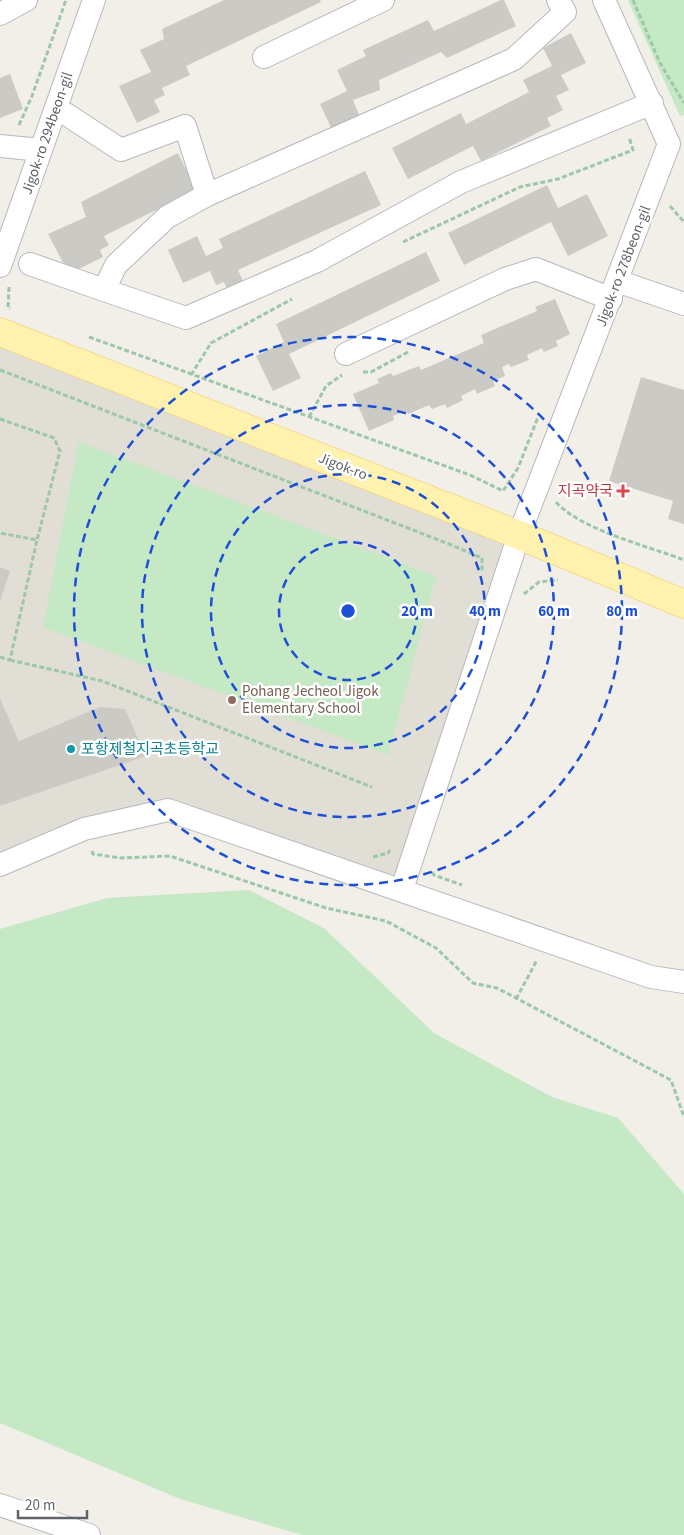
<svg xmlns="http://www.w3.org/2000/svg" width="684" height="1535" viewBox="0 0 684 1535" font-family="'Source Sans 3','Noto Sans KR',sans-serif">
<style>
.education{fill:#e1ded6}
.green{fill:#c5e8c5}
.building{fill:#cccac5}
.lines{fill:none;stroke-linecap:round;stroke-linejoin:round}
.minor-casing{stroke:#b5b8bc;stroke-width:24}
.major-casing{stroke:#f2c960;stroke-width:29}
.path{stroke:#9cc7a9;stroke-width:3;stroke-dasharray:5 2.5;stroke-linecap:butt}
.minor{stroke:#fff;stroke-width:22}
.major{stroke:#fff2af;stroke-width:28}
.ring{fill:none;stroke:#1d4ed8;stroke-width:2.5;stroke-dasharray:9 6}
.health-dot{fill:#e0444e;stroke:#fff;stroke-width:2}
.education-dot{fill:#8d6e63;stroke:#fff;stroke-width:2}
.culture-dot{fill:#0f9aa8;stroke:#fff;stroke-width:2}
.labels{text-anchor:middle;stroke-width:5;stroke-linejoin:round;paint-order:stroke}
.street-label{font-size:15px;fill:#5f6368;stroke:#fff}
.health-label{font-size:15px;fill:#be3a42;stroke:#fff;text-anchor:end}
.education-label{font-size:15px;fill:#785e54;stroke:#fff;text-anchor:start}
.culture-label{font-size:15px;fill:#0d838f;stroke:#fff;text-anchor:start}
.centre{fill:#1d4ed8;stroke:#fff;stroke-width:2.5}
.ring-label{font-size:15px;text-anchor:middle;font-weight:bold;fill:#1d4ed8;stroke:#fff;stroke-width:5;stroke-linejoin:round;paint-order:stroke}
</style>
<rect width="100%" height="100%" fill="#f1efe8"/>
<path class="education" d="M0,332L519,535L402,889L168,810L0,865Z"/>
<path class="green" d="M628,0H684V115L680,116Z
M79,442L436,576L388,755L43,627Z
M249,890L325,929L434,1033L552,1097L618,1118L684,1194V1535H302L180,1499L0,1423V929L107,898Z"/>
<path class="building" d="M224,0H320L321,2L186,66L190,75L162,88L165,95L154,100L160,112L137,123L119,86L151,72L140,50L164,39L162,29Z
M501,0H504L516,26L447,58L441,52L379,80L380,90L353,100L360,117L335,136L320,104L347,91L337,70L366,56L363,50L428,20L434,31Z
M571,33L586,63L561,75L569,90L556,96L563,110L547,118L551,126L481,161L473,146L408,179L392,148L461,113L466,124L529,92L523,80L552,66L543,48Z
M10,74L23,109L0,118V78Z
M178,153L196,190L104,236L109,245L100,250L103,257L69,274L48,234L86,217L81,202Z
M365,171L381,205L238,270L244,283L228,291L224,282L216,285L210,271L183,283L168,250L197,236L206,256L223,248L219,239Z
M547,185L558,208L587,194L608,236L568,256L551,222L464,265L448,233Z
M426,252L440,281L289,354L301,378L273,391L256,356L284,342L276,324Z
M555,299L570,334L556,341L558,346L544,352L542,348L527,355L529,360L511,367L509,364L502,367L505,376L493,381L495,386L477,394L475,389L461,396L463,400L447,408L445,404L432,409L429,405L408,414L405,411L393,416L394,420L369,431L353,394L379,383L377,379L391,373L393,376L419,366L421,370L484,343L481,335L537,311L535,307Z
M641,377L684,390V524L668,519L673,501L609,481Z
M0,567L10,571L0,601Z
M0,699L19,741L100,707L125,709L146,756L0,806Z"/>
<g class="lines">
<g class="minor-casing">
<path id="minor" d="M0,14L26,0
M264,57L383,0
M0,146L41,150
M207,195L514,59L565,12L558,0
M30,264L104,290L116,265L167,217L207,195L185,126L121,150L66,114L55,110
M0,266L94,0
M617,281L684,304
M104,290L186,318L317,261L461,182L652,103
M346,354L505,279L536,269L611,299
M0,865L84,829L168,810L651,977L684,982
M402,889L519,535L669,144L604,0
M0,1505L89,1535"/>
</g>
<g class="major-casing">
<path id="major" d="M0,332L519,535L684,604"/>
</g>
<path class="path" d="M633,0L660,63L684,103
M19,125L32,96L66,0
M670,206L684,222
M403,242L520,187L558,179L633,150L629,137
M9,287L8,308L10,309
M89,337L470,475L503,491L518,468L538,417
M0,370L449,544L482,558V572
M363,372H371L410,351
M191,375L211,343L292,299
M309,417L326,386L342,375
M0,419L54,438L60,451L37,540L0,533
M556,502C581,530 648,546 684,560
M524,594L539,582L558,580
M0,657L10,660L37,540
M10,660L102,681L372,787
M92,851L93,854L121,858L170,856L326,908L386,921L436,948L473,983L497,988L671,1080L684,1117
M373,857L388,853L390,850
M432,872L434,875L462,885
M516,999L537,960"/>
<use href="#minor" class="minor"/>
<use href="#major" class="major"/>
</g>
<g class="ring">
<circle cx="348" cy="611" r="69"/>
<circle cx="348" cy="611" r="137"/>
<circle cx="348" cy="611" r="206"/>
<circle cx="348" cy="611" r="274"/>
</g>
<path class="health-dot" d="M620.5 483.5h5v5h5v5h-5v5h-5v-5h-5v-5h5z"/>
<circle class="education-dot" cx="232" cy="700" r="5"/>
<circle class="culture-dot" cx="71" cy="749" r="5"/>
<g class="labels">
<g class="street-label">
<text transform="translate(47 133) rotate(-71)" y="5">Jigok-ro 294beon-gil</text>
<text transform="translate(623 266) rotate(-69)" y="5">Jigok-ro 278beon-gil</text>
<text transform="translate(343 466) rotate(21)" y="5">Jigok-ro</text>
</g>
<g class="health-label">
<text x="613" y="496">지곡약국</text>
</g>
<g class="education-label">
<text x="242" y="696">Pohang Jecheol Jigok<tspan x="242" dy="17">Elementary School</tspan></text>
</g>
<g class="culture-label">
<text x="81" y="754">포항제철지곡초등학교</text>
</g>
</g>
<circle cx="348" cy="611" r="8" class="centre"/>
<g class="ring-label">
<text x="417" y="616">20 m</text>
<text x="485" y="616">40 m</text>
<text x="554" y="616">60 m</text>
<text x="622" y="616">80 m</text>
</g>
<path d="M18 1510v8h69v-8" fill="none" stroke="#5f6368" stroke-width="2.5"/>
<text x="25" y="1510" font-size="15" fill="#5f6368" stroke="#ffffff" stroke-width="4" paint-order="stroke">20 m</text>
</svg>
